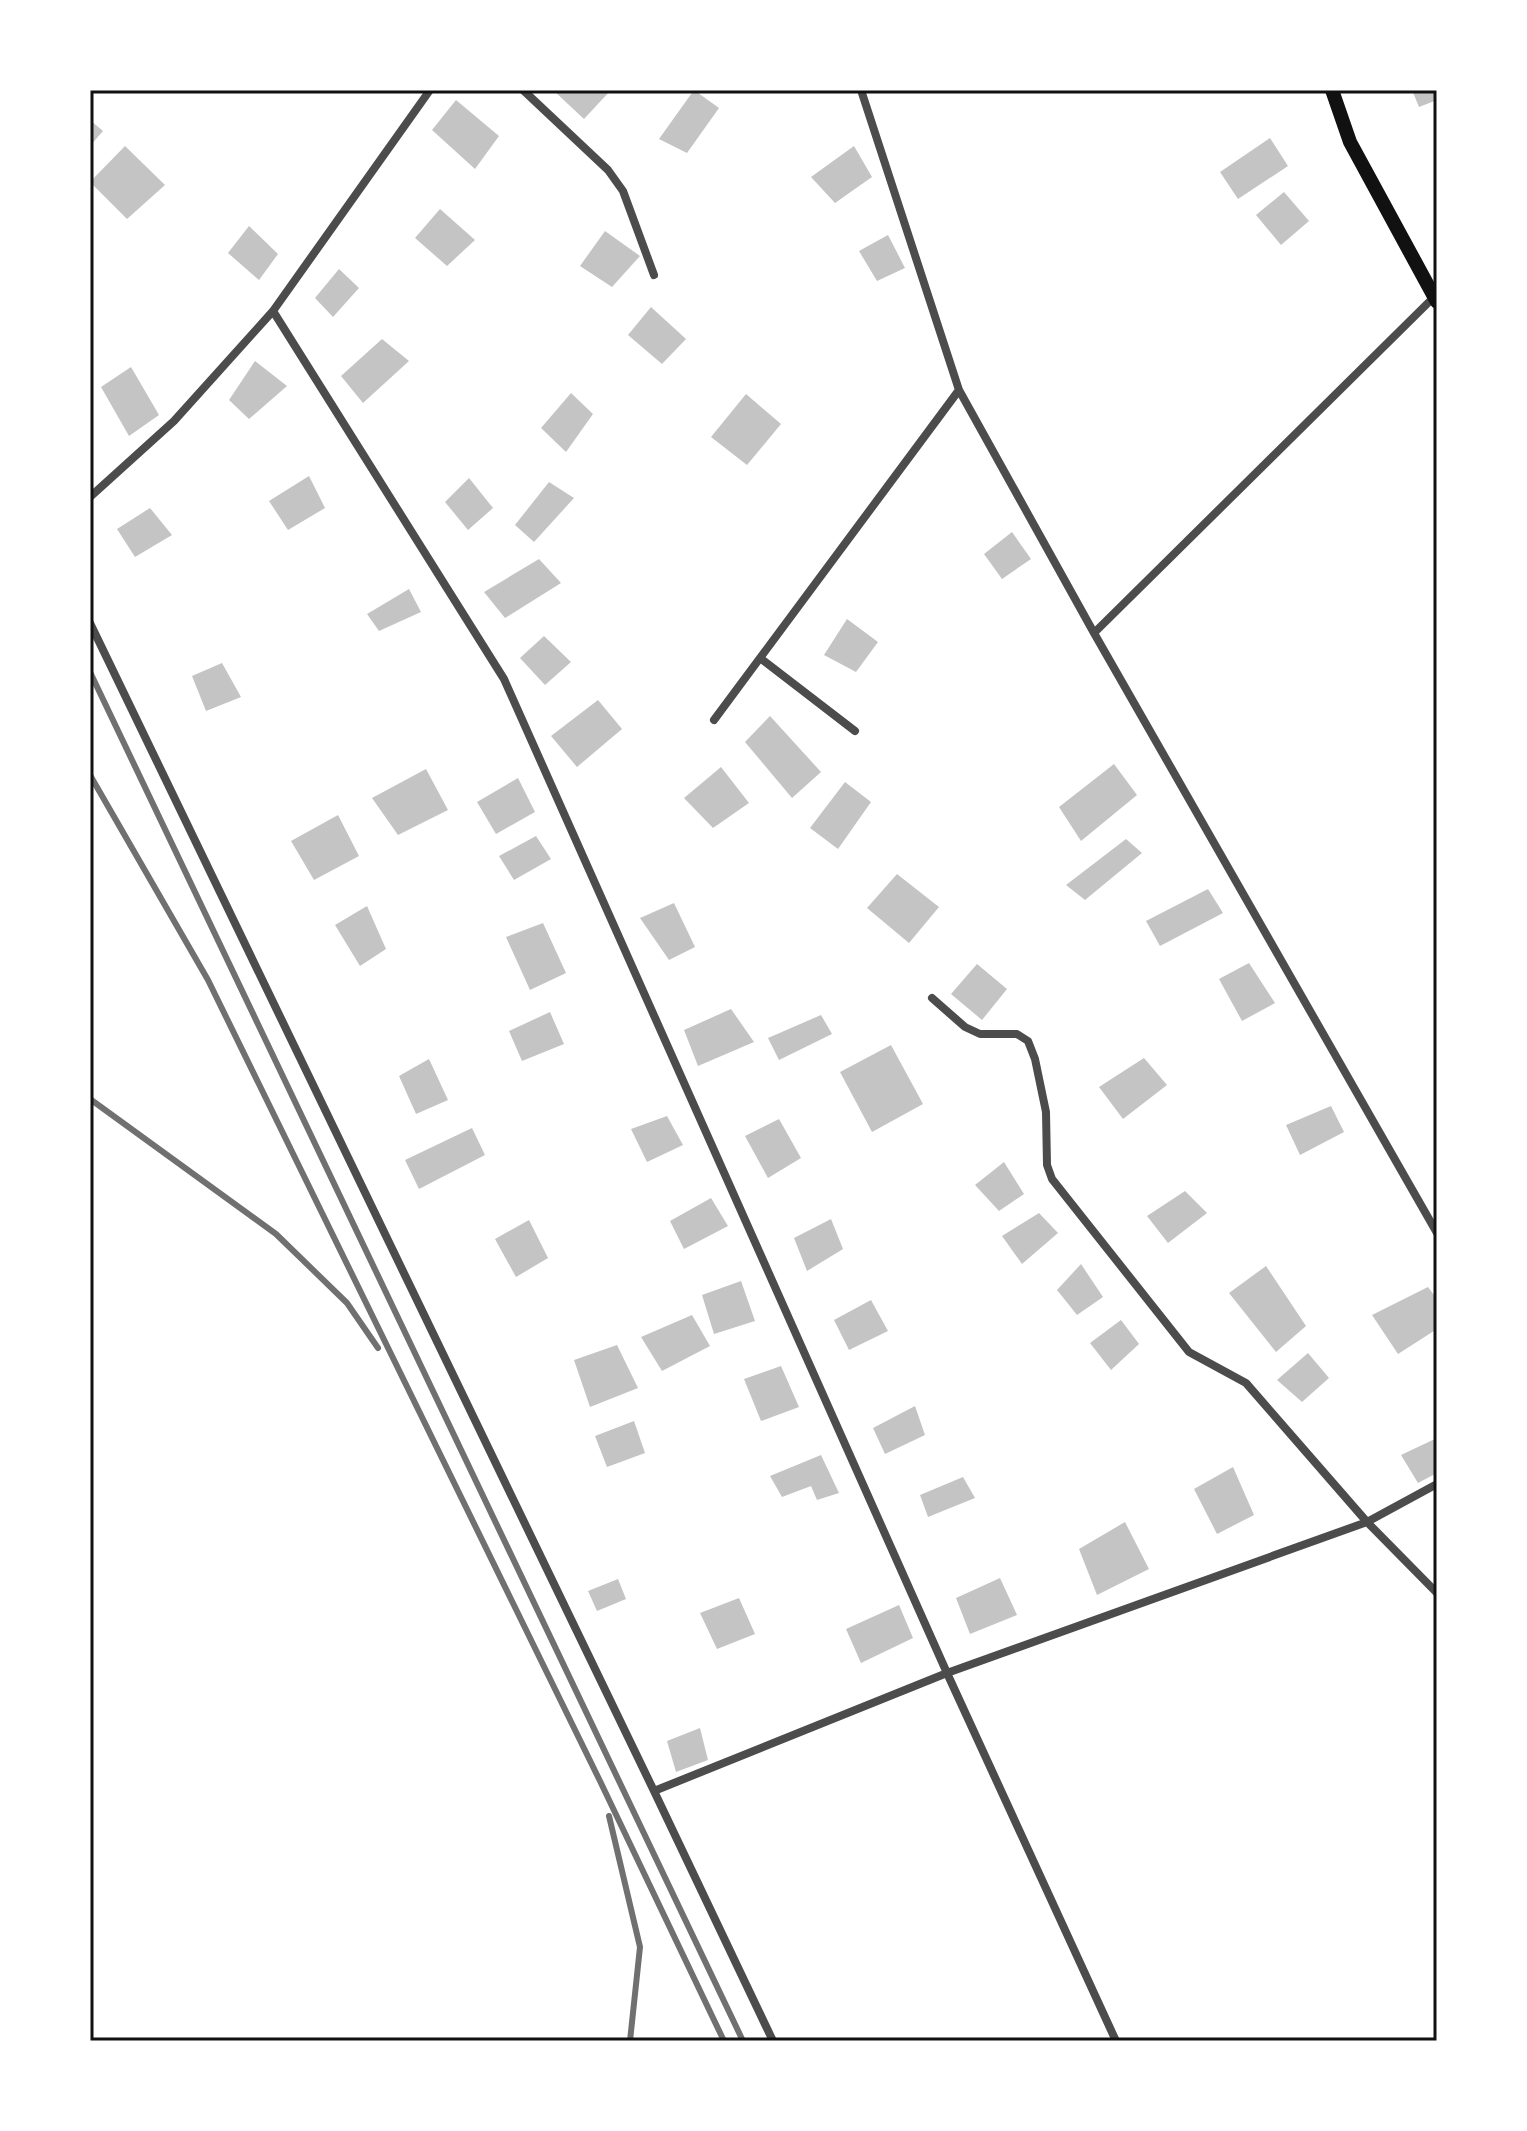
<svg xmlns="http://www.w3.org/2000/svg" width="1527" height="2131" viewBox="0 0 1527 2131" font-family="'IBM Plex Sans',sans-serif">
<style>
.building{fill:#c4c4c4}
.lines{fill:none;stroke-linecap:round;stroke-linejoin:round}
.minor{stroke:#4c4c4c;stroke-width:8}
.primary{stroke:#111;stroke-width:14}
.rail{stroke:#707070;stroke-width:6}
.neatline{fill:none;stroke:#111;stroke-width:3}
</style>
<rect width="100%" height="100%" fill="#fff"/>
<path class="building" d="M553,90H608L610,91L584,119Z
M694,90L719,108L687,153L659,139Z
M1412,90H1437V100L1419,107Z
M456,100L499,136L475,169L432,130Z
M90,120L103,131L90,146Z
M1270,138L1288,166L1238,199L1220,172Z
M125,146L165,185L127,219L90,182Z
M854,146L872,177L835,203L811,177Z
M1284,192L1309,221L1281,245L1256,215Z
M440,209L475,240L447,266L415,238Z
M249,226L278,254L259,280L228,253Z
M605,231L640,256L612,287L580,266Z
M888,235L905,268L877,281L859,251Z
M339,269L359,288L333,317L315,298Z
M651,307L686,339L662,364L628,335Z
M382,339L409,361L363,403L341,376Z
M255,361L287,386L249,419L229,400Z
M131,367L159,415L129,436L101,387Z
M571,393L593,414L566,452L541,428Z
M746,394L781,424L747,465L711,437Z
M309,476L325,508L288,530L269,501Z
M469,478L493,508L468,530L445,502Z
M549,482L574,498L534,542L515,525Z
M150,508L172,535L135,557L117,529Z
M1012,532L1031,559L1002,579L984,554Z
M539,559L561,583L505,618L484,592Z
M409,589L421,612L379,631L367,614Z
M847,619L878,642L856,672L824,655Z
M544,636L571,662L545,685L520,658Z
M222,663L241,697L206,711L192,676Z
M598,700L622,729L577,767L551,736Z
M770,716L821,772L792,798L745,742Z
M1114,764L1137,795L1081,841L1059,807Z
M721,767L749,803L713,828L684,798Z
M426,769L448,810L398,835L372,798Z
M518,778L535,812L496,834L477,802Z
M845,782L871,802L838,849L810,828Z
M338,815L359,856L314,880L291,841Z
M536,836L551,859L514,880L499,856Z
M1126,839L1142,853L1085,900L1066,885Z
M897,874L939,907L909,943L867,908Z
M1208,889L1223,913L1160,946L1146,921Z
M674,903L695,947L669,960L640,918Z
M367,906L386,949L360,966L335,925Z
M543,923L566,973L530,990L506,937Z
M1249,963L1275,1003L1242,1021L1219,979Z
M977,964L1007,989L982,1020L951,994Z
M731,1009L754,1042L698,1066L684,1030Z
M550,1012L564,1044L522,1061L509,1031Z
M821,1015L832,1034L779,1060L768,1038Z
M891,1045L923,1104L872,1132L840,1072Z
M1144,1058L1167,1085L1123,1119L1099,1087Z
M429,1059L448,1100L416,1114L399,1076Z
M1331,1106L1344,1132L1300,1155L1286,1125Z
M667,1116L683,1145L647,1162L631,1129Z
M779,1119L801,1158L768,1178L745,1136Z
M472,1128L485,1155L419,1189L405,1160Z
M1004,1162L1024,1194L999,1211L975,1185Z
M1185,1191L1207,1213L1168,1243L1147,1216Z
M711,1198L728,1226L684,1249L670,1221Z
M1039,1213L1058,1233L1022,1264L1002,1236Z
M831,1219L843,1249L807,1271L794,1238Z
M529,1220L548,1258L516,1277L495,1239Z
M1081,1264L1103,1297L1077,1315L1057,1290Z
M1266,1266L1306,1326L1276,1352L1229,1293Z
M741,1281L755,1321L714,1334L702,1295Z
M1428,1287L1437,1299V1329L1398,1354L1372,1315Z
M871,1300L888,1331L849,1350L834,1320Z
M692,1315L710,1346L662,1371L641,1337Z
M1121,1320L1139,1344L1111,1370L1090,1343Z
M617,1345L638,1388L590,1407L574,1360Z
M1308,1353L1329,1378L1302,1402L1277,1380Z
M781,1366L799,1407L761,1421L744,1379Z
M915,1406L925,1435L885,1454L873,1428Z
M634,1421L645,1453L607,1467L595,1436Z
M1437,1438V1473L1418,1483L1401,1455Z
M821,1455L839,1493L817,1500L811,1486L782,1497L770,1476Z
M1233,1467L1254,1515L1217,1534L1194,1489Z
M963,1477L975,1498L928,1517L920,1495Z
M1125,1522L1149,1569L1097,1595L1079,1549Z
M1000,1578L1017,1615L970,1634L956,1598Z
M618,1579L626,1599L597,1611L588,1591Z
M739,1598L755,1634L717,1649L700,1613Z
M899,1605L913,1638L861,1663L846,1629Z
M700,1728L708,1760L676,1772L667,1741Z"/>
<g class="lines">
<path class="minor" d="M523,90L608,170L623,191L654,275
M861,90L959,390L1094,633L1437,1233
M273,311L504,679L947,1673L1116,2041
M90,497L174,421L273,311L430,90
M90,623L654,1791L773,2041
M1094,633L1434,297
M760,658L855,731
M714,720L959,390
M932,998L965,1027L980,1034H1017L1028,1041L1035,1059L1046,1112L1047,1165L1052,1179L1189,1352L1246,1383L1367,1522L1437,1593
M654,1791L947,1673L1367,1522L1437,1484"/>
<path class="primary" d="M1332,90L1350,142L1437,302"/>
<path class="rail" d="M90,672L743,2041
M90,775L208,980L600,1781L724,2041
M90,1099L276,1234L347,1303L378,1348
M609,1816L640,1947L630,2041"/>
</g>
<rect width="1527" height="2131" fill="none" stroke="#ffffff" stroke-width="184"/>
<rect x="92" y="92" width="1343" height="1947" class="neatline"/>
</svg>
